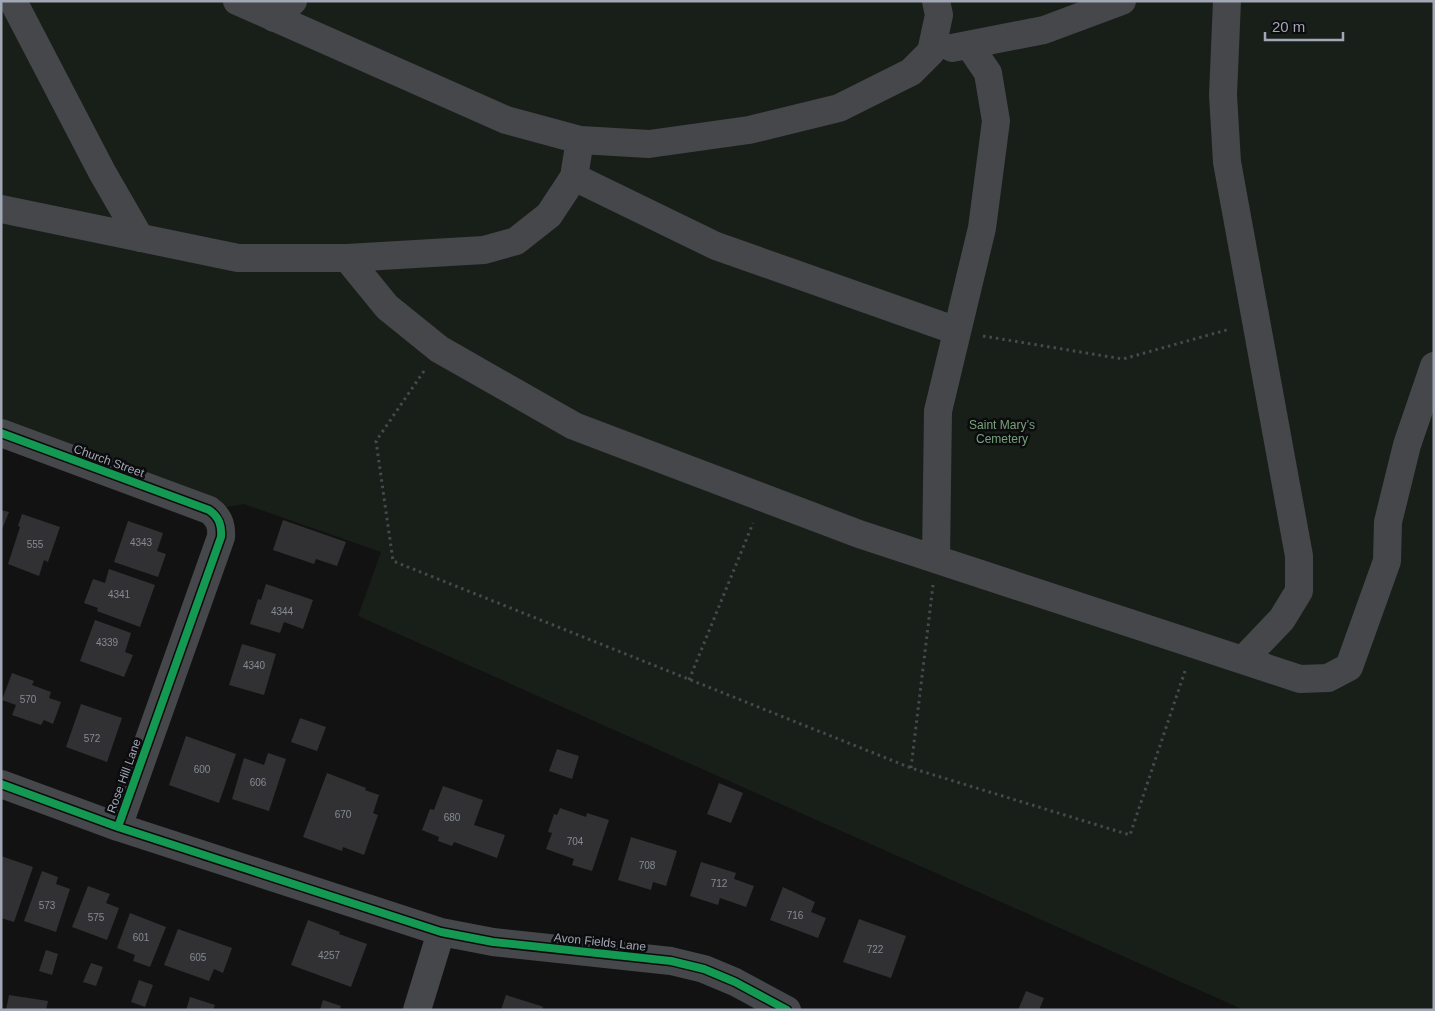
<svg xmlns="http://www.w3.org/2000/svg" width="1435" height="1011" viewBox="0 0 1435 1011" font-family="Arial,sans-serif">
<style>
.green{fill:#181f19}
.building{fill:#313133}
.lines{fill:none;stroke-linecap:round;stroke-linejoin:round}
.path{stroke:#47494d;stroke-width:3;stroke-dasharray:2.5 4;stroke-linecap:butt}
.minor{stroke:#46474b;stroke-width:28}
.cycleway-casing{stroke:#0c0c0e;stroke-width:11}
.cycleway{stroke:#139951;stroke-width:8}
.labels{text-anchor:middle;stroke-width:5;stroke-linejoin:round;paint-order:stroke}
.number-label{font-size:10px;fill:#858a94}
.park-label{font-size:12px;fill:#76a279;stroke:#0c0c0e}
.street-label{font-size:12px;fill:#a1a7b5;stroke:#0c0c0e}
</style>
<rect width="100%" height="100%" fill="#121212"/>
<path class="green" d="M1,1H1434V1010H1244L358,616L381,552L244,504L209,510L1,433Z"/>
<path class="building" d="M1,510L9,512L1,532Z
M22,514L60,527L48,562L44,560L39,576L8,564L20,527L18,526Z
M283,520L346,542L337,566L316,559L314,564L273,550Z
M128,521L163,533L157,551L166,554L158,577L114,562Z
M109,569L155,585L140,627L97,611L98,608L84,603L93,579L105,583Z
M266,584L313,600L303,629L284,622L280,633L250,624L258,599L261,600Z
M95,620L131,633L125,652L133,655L124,677L80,661Z
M242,644L276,654L264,695L229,685Z
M12,673L34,681L32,685L51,692L49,698L61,702L53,724L44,720L41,725L12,715L16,705L2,700Z
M81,704L122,718L107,762L66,747Z
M300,718L326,727L317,751L291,742Z
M186,736L236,754L219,803L169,785Z
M557,749L579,756L572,779L549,771Z
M268,753L286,759L269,811L232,799L244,758L264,765Z
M327,773L366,788L365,790L379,795L373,813L378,815L364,855L343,847L342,851L303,837Z
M719,783L743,793L731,823L707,814Z
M443,786L483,800L474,825L505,835L497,858L454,842L452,846L438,841L439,837L422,830L430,809L434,810Z
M560,808L586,817L587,813L609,820L592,871L572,865L574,859L546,849L552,833L548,832L554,814L557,815Z
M631,837L677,851L666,886L653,882L651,890L618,880Z
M1,856L33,867L14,922L1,918Z
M701,862L736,873L734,879L754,886L746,907L720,898L718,905L690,896Z
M42,871L58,877L56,884L70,889L56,932L24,921Z
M88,886L110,894L106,903L119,908L107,940L72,927Z
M783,887L815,902L811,912L826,918L818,938L770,920Z
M130,913L166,927L150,967L133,961L135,955L117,948Z
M859,919L906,936L891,978L843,962Z
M308,920L340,932L339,934L367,944L351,987L291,965Z
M178,929L232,948L223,973L214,969L209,981L164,965Z
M46,950L58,954L52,975L39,971Z
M91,963L103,967L96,986L83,982Z
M139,980L153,985L145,1007L131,1002Z
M1026,991L1044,998L1039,1010H1018Z
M9,995L48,1001L46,1010H6Z
M506,995L541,1006L543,1007L542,1010H501Z
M190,997L215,1005L213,1010H186Z
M323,1000L341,1006L339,1010H320Z"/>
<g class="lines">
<path class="path" d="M983,336L1123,359L1230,329
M424,371L376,441L393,561L911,768L1130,835L1186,668
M689,680L753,523
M911,768L933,585"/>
<path class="minor" d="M13,1L102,172L140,238
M237,1L506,120L580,140L649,144L749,130L839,108L911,72L931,52L939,15L936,1
M1227,1L1223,95L1227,162L1299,556V591L1282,619L1243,660
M274,18L293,1
M952,48L1044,30L1122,1
M574,177L716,246L957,331
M1,209L238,258H347L484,250L516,241L549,215L574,177L580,140
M347,258L387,307L439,349L574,426L859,534L1300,679L1328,678L1349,667L1387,561L1388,522L1407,445L1434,366
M1,433L209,510C219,517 222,525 221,537L118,827
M936,559L938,411L982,228L996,121L988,73L969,45
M1,784L118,827L441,932L493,942L671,961L704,969L735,982L787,1010
M417,1010L441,932"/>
<g class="cycleway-casing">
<path id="cycleway" d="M1,433L209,510C219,517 222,525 221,537L118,827
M1,784L118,827L441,932L493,942L671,961L704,969L735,982L787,1010"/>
</g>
<use href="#cycleway" class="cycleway"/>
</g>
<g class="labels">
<g class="number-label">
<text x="141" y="546">4343</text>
<text x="35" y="548">555</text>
<text x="119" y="598">4341</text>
<text x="282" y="615">4344</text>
<text x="107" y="646">4339</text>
<text x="254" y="669">4340</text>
<text x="28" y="703">570</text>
<text x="92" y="742">572</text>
<text x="202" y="773">600</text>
<text x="258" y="786">606</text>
<text x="343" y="818">670</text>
<text x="452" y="821">680</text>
<text x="575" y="845">704</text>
<text x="647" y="869">708</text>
<text x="719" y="887">712</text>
<text x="47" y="909">573</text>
<text x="795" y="919">716</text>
<text x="96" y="921">575</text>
<text x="141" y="941">601</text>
<text x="875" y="953">722</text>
<text x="329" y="959">4257</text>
<text x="198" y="961">605</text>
</g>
<g class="park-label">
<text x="1002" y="429">Saint Mary’s<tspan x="1002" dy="14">Cemetery</tspan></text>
</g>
<g class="street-label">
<text transform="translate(109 461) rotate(20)" y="4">Church Street</text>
<text transform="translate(124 776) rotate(-70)" y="4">Rose Hill Lane</text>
<text transform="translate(600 942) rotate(6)" y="4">Avon Fields Lane</text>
</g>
</g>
<rect width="1435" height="1011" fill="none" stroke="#a1a7b5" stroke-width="5"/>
<path d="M1265 32v8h78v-8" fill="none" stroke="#a1a7b5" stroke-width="2.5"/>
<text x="1272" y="32" font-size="15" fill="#a1a7b5" stroke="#0c0c0e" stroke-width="4" paint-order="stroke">20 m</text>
</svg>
